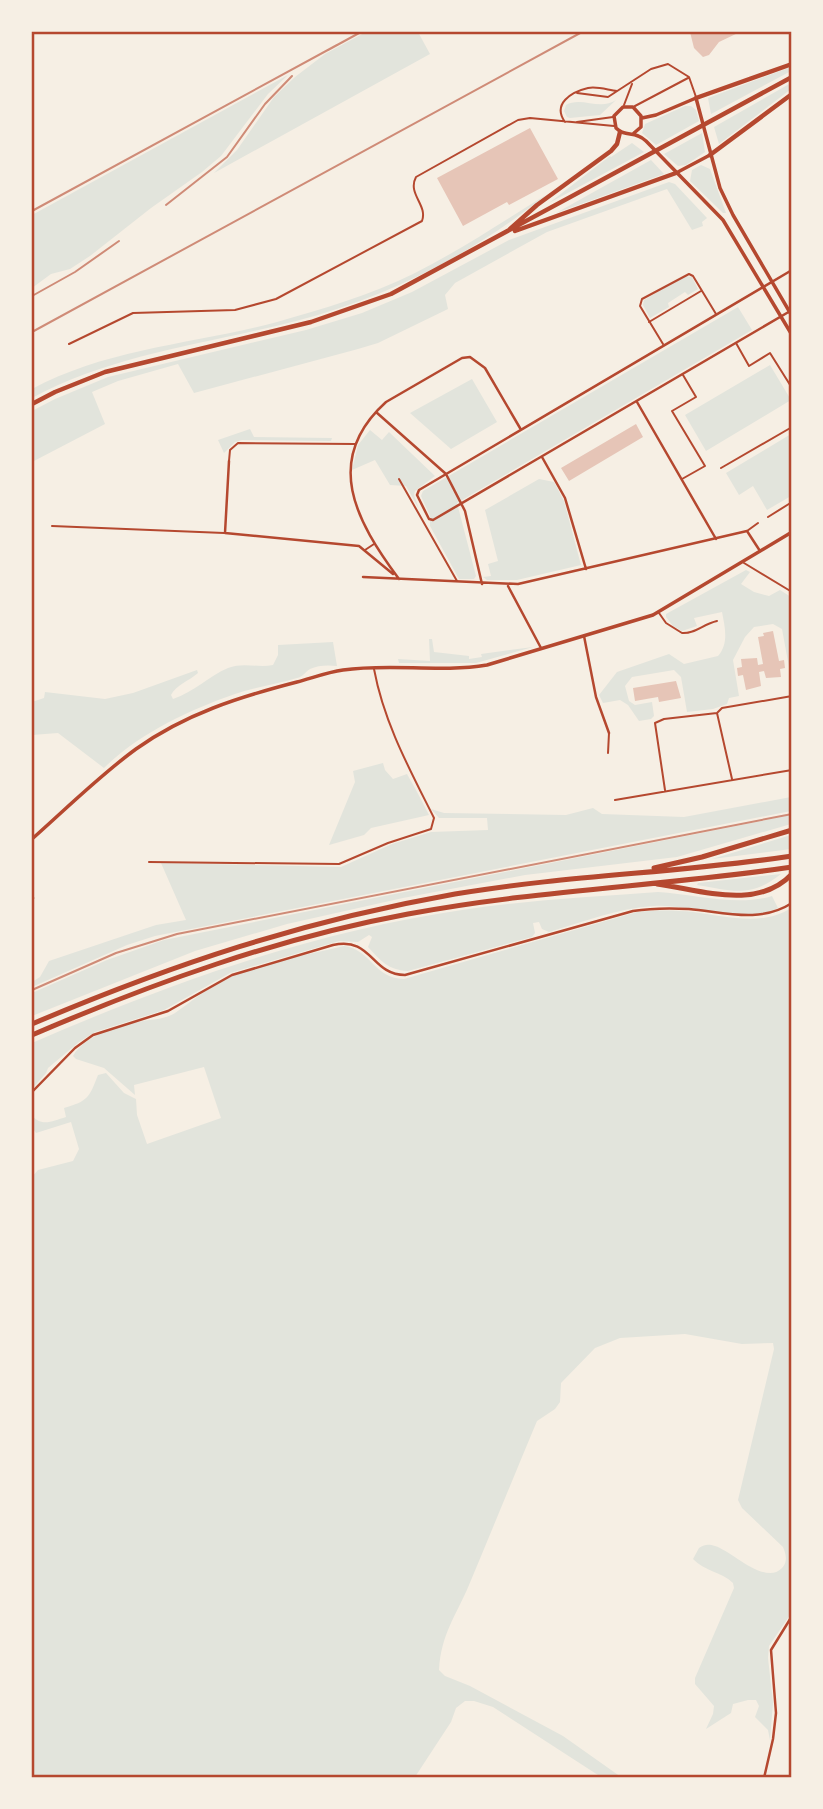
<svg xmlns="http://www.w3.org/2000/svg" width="823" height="1809" viewBox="0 0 823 1809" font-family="Poppins,sans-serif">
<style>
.green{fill:#e2e4dc}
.building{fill:#e6c5b7}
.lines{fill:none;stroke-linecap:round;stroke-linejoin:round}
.service{stroke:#b5482f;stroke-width:2}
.minor{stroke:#b5482f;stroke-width:2.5}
.tertiary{stroke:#b5482f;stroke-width:3.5}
.primary{stroke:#b5482f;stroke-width:4.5}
.motorway{stroke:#b5482f;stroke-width:5}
.rail{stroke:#cf8b77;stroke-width:2}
.neatline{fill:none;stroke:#b5482f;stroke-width:2.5}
</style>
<rect width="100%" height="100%" fill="#f6efe4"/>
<path class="green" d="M366,32H418L430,54L214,173L237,150L274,97L295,77L325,54Z
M791,67V71L711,114L708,98Z
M288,75L268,94L221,156L202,172L151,208L90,256L70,269L51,274L32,288V215Z
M791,83V89L719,144L714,127Z
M616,100L600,115L570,118L567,117L564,111L566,105C581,96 600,111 616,100Z
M685,106H691L696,110L699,121L656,145L642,133L645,124Z
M702,133L705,152L686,165L678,166L664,154Z
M632,143L644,152L549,203L610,156L611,157Z
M651,160L664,174L556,213Z
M701,165L710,169L726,213H723L690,181L692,170Z
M669,182L675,184L707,218L702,222L703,226L692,230L667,189L547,232L455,283L445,295L448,309L378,343L358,349L194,393L178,364L118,381L92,392L105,424L32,462V411L55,399L108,377L306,330L362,313L412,292L509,240Z
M546,195C473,254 386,298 296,321C207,344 113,354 32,398V389C108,348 195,344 277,322C322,309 371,295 413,274C459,251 502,222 546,195Z
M685,276L692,277L698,289L688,295L685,292L668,303L669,307L650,318L643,305L644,300Z
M738,307L752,330L457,503L476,576L474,579H459L430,526V516L421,496L423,491Z
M770,365L791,400L706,451L685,415Z
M472,379L497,422L451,449L410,413Z
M250,429L254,437L332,438L331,441L242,440L235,442L224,453L218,440Z
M370,430L382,440L389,432L435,476L415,491L414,495L419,509L406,486L390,485L375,460L352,470L358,445Z
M791,434V496L767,510L753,486L739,495L726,473Z
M539,479L554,482L564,501L581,565L517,580H487L483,577L491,576L488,564L498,561L485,510Z
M746,570L750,572L741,584L754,592L769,596L780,590L791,597V678L782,629L773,624L754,627L745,637L733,660L739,696L729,698L727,704L713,709L687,712L681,677L674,670L632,677L625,686L629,701L635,705L652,702L654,716L651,719L639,721L628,705L620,700L603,703L599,695L617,672L669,654L684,664L718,656C729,643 725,628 722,612L694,618L697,626L682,631L673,626L666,617V614Z
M429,639H432L434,652L469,656V659L482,657L481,654L533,647L476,663H399L398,659L430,661Z
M333,642L337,666C328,665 318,665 310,669C305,672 303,677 297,678C277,684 255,687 235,694C189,710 138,734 104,768L58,733L32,735V702L44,698L45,692L105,699L133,693L197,670L198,673C189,681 176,685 171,695L173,699C194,692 209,676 228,668C243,662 258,668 273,665L278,655V645Z
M383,763L385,770L393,779L407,774C414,786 422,801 429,815L371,828L364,835L329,845L355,782L353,771Z
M791,797V811L155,936L127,945L32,987V982L40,977L49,961L156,925L186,920L161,863L341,867L392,844L431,832L488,830L487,818H439L431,809L444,813L566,815L593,808L602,814L684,817Z
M791,815V824L677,857L525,875L403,898L287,924L195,951L32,1016V993L107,960L164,940Z
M791,835V849L712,859Z
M781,874C751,898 733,891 697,885L698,883Z
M658,892C694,894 737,907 772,896L778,908C741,925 693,904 654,906C618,908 583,922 549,932L542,929L539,922L533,923L535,933L532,937L408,971C388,970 381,961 368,947L372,937L369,935L358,942L339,941L230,973L164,1010L95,1032L79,1042L48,1068L46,1073L32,1089V1043C170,983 312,932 462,910C527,900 592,897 658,892Z
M791,908L792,1612L769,1646L768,1658L773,1703L770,1740L768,1730L755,1717L759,1706L756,1700H748L733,1704L731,1713L706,1729L713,1714L714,1706L695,1684V1678L734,1588L733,1583C722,1572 704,1571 693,1559L699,1548C705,1544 709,1544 715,1546C732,1551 765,1586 782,1568C788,1562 786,1554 783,1547L742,1508L738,1500L774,1349L773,1343L742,1344L685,1334L620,1338L595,1348L561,1383L560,1402L555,1409L537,1421C514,1476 492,1530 469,1585C456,1616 441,1634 439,1670L445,1676L470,1686L563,1736L621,1777H601L493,1707L474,1701H465L456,1708L451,1722L415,1777H32V1177L38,1170L73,1161L79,1149L71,1122L36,1133L32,1127V1116C43,1127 52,1121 66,1117L64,1108C88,1101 89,1098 98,1075L106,1073L124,1093L136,1099L137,1115L147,1144L221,1118L204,1067L134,1085L135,1095L104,1068L76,1059L73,1056C86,1033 125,1024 149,1020C158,1019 167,1018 175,1013C191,1002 206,989 224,980C259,963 306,955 344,946C372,950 373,978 404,979L637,912C656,910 674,910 693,912C725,916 762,927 791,908Z"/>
<path class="building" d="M690,32H740L719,42L709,55L703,57L694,48Z
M530,128L558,179L509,205L507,202L463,226L437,178Z
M636,424L643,437L569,481L561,468Z
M773,631L779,661L784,660L785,668L780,669L781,677L766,678L764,671L759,672L761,686L746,690L743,675L738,676L737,668L742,667L741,659L757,658L758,665L763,664L758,637L764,636L763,633Z
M676,681L681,698L659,702L658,697L635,701L633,688Z"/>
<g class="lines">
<path class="service" d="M577,93L608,97L651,69L668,64L689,77L696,97
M624,105L632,84
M635,106L688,78
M565,122C552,104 571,92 588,88C597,86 608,90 617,91
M577,122L613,117
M649,322L701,291
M736,343L749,366L770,353L792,388
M69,344L133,313L235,310L276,299L422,221C428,205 407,194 416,177L518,120L530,118L614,126
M663,344L640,306L642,299L689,274L693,276L716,314
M229,461L230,450L238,443L355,444
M721,468L792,427
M399,479L457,581
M682,479L705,466L672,411L696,397L683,375
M768,517L792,502
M52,526L224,533
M747,531L758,523
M365,550L374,544
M744,563L792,592
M659,613L666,623L682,633C695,634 703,624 717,621
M717,713L732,779
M608,753L609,733
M665,790L655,723L664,719L717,713L722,708L792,696
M615,800L792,770
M149,862L339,864L388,843L431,829L434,818C410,770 384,723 374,669"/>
<path class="minor" d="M792,270L419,490L417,495L429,519L433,520L792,310
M637,402L716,539
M376,412L446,474L465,511L482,584
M542,457L565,498L586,569
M229,461L225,533L359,546L393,574
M363,577L518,584L747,531L760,551
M399,579C356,521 322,460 386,402L462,358L470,357L485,368L520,428
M508,586L541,648
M584,636L596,697L609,733
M32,894L33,898
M32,1092L75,1048L93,1035L168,1011L232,975L333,945C372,936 371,975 405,975L633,911C652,908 670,908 689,909C724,912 759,924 792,903
M764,1778L773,1739L776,1713L771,1650L792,1616"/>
<path class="tertiary" d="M642,118L656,115L696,98L720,188L733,215L792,316
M634,133L641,127V116L633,107H623L614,116L616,128C626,138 634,130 646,141L723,220L792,335
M676,173L710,155
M32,839C66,809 99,776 136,749C185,714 239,697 297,682C312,678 328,672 343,670C391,663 439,673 487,665L653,615L792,532"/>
<path class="primary" d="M696,98L792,64
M710,155L792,94
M510,229L537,205L611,151L617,144L620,132
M515,231L676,173
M32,404L55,392L105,372L311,322L391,294L792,77"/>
<path class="motorway" d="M654,868L702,857L792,830
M657,884C701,890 757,911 792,874
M32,1024C173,964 303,921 455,894C567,875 680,873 792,856
M32,1035C153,983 278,938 408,914C535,890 664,886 792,867"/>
<path class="rail" d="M328,50L361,32
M166,205L227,157L265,104L292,76
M32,211L337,45
M32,296L75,272L119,241
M32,332L582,32
M32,990L116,953L177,934L792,814"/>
</g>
<rect width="823" height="1809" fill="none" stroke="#f6efe4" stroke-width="66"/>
<rect x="33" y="33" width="757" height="1743" class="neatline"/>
</svg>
